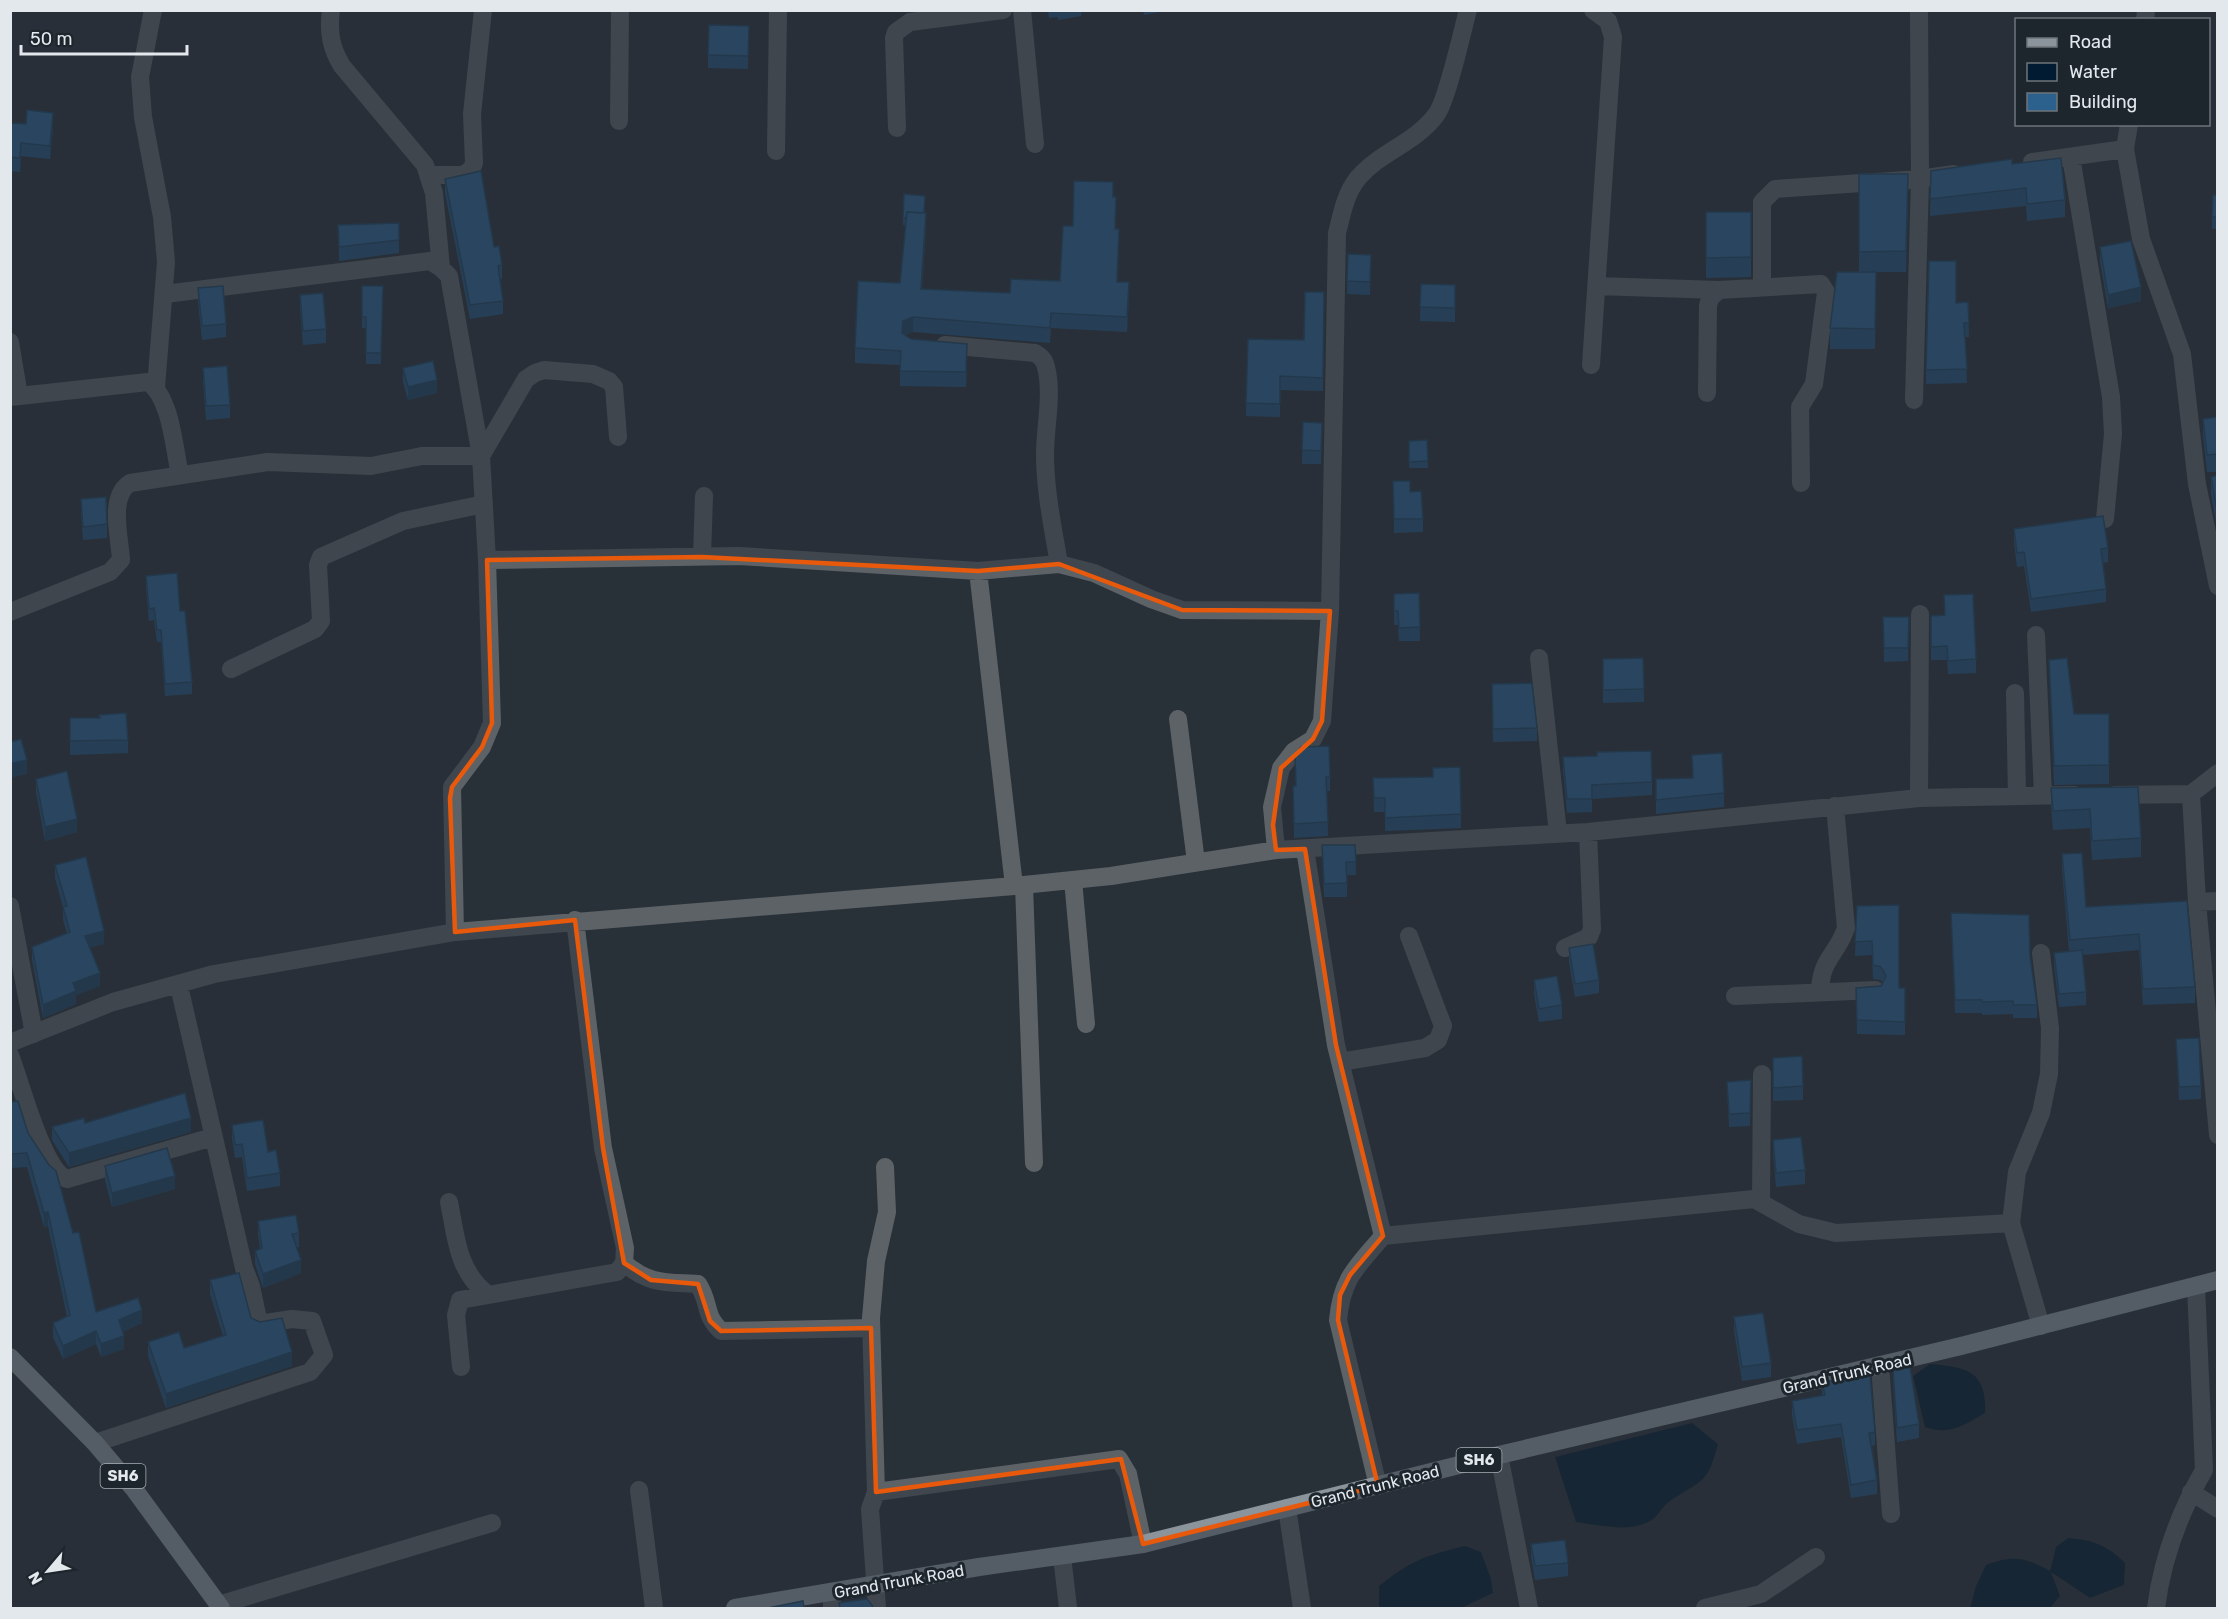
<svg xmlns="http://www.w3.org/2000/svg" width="2228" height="1619" viewBox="0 0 2228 1619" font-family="Rubik,sans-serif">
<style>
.water{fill:#011c32}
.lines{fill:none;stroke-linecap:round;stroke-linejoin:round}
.minor{stroke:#5d6266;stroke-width:18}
.major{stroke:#8b939b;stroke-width:18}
.wall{fill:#26537a}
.shaded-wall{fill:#1f4463}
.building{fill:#2c618e;stroke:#1f4463;stroke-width:1.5}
.marked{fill:none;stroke:#e8590c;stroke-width:4.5;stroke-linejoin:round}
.labels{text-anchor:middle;stroke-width:6;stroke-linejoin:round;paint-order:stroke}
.shield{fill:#1e262d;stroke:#a8aeb3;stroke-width:1.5}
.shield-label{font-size:15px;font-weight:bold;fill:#e3e8ed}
.street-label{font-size:16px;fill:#e3e8ed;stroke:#1e262d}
</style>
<rect width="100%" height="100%" fill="#283038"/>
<path class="water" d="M1930,1364C1967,1367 1987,1371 1985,1413C1964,1425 1949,1436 1925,1427L1913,1376Z
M1692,1423L1718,1444C1707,1485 1703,1479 1670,1501C1662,1506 1658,1517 1650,1521C1629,1533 1599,1525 1576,1522L1555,1457Z
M2068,1538C2093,1540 2107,1545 2125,1563L2124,1585L2090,1598L2051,1572L2060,1596L2050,1608H1970L1976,1586L1986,1565C2013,1555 2025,1557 2050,1571L2056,1547Z
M1465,1546L1481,1552L1491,1579L1493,1593L1461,1608H1379V1586C1412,1560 1424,1556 1465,1546Z"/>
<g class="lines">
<path class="minor" d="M153,10L140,77L143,117L162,217L166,262L156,387
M331,10C328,32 331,48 342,66L425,165L434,193L441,268
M1022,10L1035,144
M2145,20L2146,10
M619,121L620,10
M2129,124L2125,149L2141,239L2182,354L2197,484L2218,586
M897,128L894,38L896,32L910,22L1003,10
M776,151L778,10
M2071,157L2111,397L2113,434L2105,519
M2032,162L2125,149
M429,175H463L471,170L474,163L472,114L483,10
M1596,286L1719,290
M1762,287V202L1775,189L1920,179L1954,174
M165,294L430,261L441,268L449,276L481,456L487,560L492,723L482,747L452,787L455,932L1014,886L1111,876L1276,850L1588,832L1919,798L2075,795
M10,342L19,396
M945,345L1035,353C1041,357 1044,359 1046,367C1053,394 1045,427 1045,454C1045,491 1053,528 1059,564
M1591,365L1613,37L1608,21L1593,10
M1707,393L1708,306L1710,298L1719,290L1821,284L1826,292L1814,384L1800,407L1801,483
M10,397L148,382C171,397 174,448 180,475
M1914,400L1920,179L1919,10
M702,557L704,496
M487,560L739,556L978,571L1059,564L1094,573L1151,599L1182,610L1330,611
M978,571L1014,886
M10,612L110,572L121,560C120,538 108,497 130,483L268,462L371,466L422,456H481L526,379L535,373L544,370L593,374L609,381L614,387L618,437
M2036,635L2043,795
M1539,658L1558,833
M231,669L315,629L321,621L318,565L321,557L403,521L484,504
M2015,693L2017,796
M1178,719L1196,862
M2218,773L2191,794L2197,902L2218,1135
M2115,795L2191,794
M1919,798L1920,614
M1305,849L1336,1045L1383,1236
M1276,850L1272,807L1281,768L1294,751L1313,739L1322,721L1330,611L1337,233C1342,214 1345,194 1358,178C1380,152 1415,143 1436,115C1447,101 1462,32 1468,10
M1073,880L1086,1024
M1024,885L1034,1163
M2197,902L2218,901
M10,906L34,1034
M1565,948L1589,937L1592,929L1588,832
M1820,991C1821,958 1837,955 1846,928L1835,806
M1735,996L1875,990
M10,1043L113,1002L214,974L455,932
M10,1055C20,1080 43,1171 67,1179L213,1137
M1340,1062L1425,1048L1438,1040L1443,1026L1409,936
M449,1202C456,1236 457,1270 486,1293
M1761,1202L1762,1074
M624,1263C650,1285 666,1282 698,1284C711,1304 703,1314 721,1331L871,1328
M2041,1326L2011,1223L2017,1172L2041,1113L2049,1074L2050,1028L2041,953
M1880,1365L1891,1514
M461,1367L456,1315L460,1300L617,1272L624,1263L625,1248L603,1148L575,920
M95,1443L310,1372L324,1355L312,1321L292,1319L259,1324L251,1286L244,1268L179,986
M1499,1455L1529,1608
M1378,1486L1338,1320C1342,1277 1357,1267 1383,1236L1754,1199L1799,1224L1836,1233L2011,1223
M639,1490L654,1608
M876,1492L1119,1459L1128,1474L1143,1544
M2191,1492L2218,1509
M1287,1508L1302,1608
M1062,1556L1068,1608
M832,1593V1608
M218,1605L492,1523
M877,1608L870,1509L876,1492L871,1318L876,1261L887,1212L885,1167
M1705,1608L1761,1594L1816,1557
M2156,1608C2162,1560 2180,1512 2204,1470L2196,1286"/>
<path class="major" d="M10,1357L95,1443L134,1489L221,1608
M735,1608L979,1567L1143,1544L1499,1455L1961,1346L2218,1280"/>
</g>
<path class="wall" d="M1048,10H1081V16L1058,20V17L1049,18Z
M1143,10H1170L1144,15Z
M749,26L748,69L708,68V55Z
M10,123L53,127L50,159L21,156L20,172L10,171Z
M2012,164L2065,200V217L2027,221L2026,206L1930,216L1931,171Z
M1859,174L1908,195L1906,272H1876L1875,349H1830V328L1859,272Z
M445,179L502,265V279H500L503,301V314L470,319L445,193Z
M904,194L924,213L926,228L922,289L1010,293L1060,281L1073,226L1113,197L1116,229L1119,244L1117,282L1129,297L1127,332L1051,328L1050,343L913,332L905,335L911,339L967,359L966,387L900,386V365L855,363V348L900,283L906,225H903Z
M2217,195V229H2212V217Z
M1706,212H1751V277L1706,278Z
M399,223V253L339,261L338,225Z
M2100,247L2141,301L2108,308L2100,261Z
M1348,254L1371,255L1370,295L1347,294Z
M1421,284L1455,285V322L1420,321Z
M362,286H383L381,364H366V328H362Z
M198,288L226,324V337L202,340L198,302Z
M1324,292L1323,391L1280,390V417L1246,416V403L1304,340Z
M300,295L326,329V343L303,345L300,309Z
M1968,302L1969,337H1965L1967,383L1926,384V370L1956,303Z
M203,368L230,405V418L206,420L203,382Z
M403,368L437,393L408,400L403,382Z
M2217,417V472H2207L2203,436V419Z
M1303,422L1322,423L1321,464H1302Z
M1427,440L1428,468H1409V441Z
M2217,475V528L2211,494V477Z
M1393,481L1410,492L1423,519V532L1394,533Z
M81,499L107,524V538L83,540L81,513Z
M2014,529L2108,548V562L2103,563L2106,589V602L2031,612L2024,566L2017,567L2014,543Z
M146,576L180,611L192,682V694L165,696L161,642H157L154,620L149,621L146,588Z
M1419,593L1420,641H1399L1398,625H1394V594Z
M1944,595L1976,659V673L1948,674L1947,660H1931V616L1944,615Z
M1883,617H1909L1908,661L1884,662Z
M1643,658L1644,702L1603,703V659Z
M2049,660L2074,714H2109V784L2054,785Z
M1492,697L1537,728V741L1493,742Z
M70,718H99L128,740V753L70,755Z
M1295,754L1330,777V791H1327L1328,836L1294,838L1293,786H1296Z
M1692,755L1724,793V807L1656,814V779L1693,778Z
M1563,757L1652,782V795L1592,799V812L1567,813L1563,770Z
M1460,767L1461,828L1385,831V812H1374L1373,778L1433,777Z
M36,779L77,832L45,841L36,792Z
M2138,787L2141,838V857L2092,860L2090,828L2053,830L2051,807V788Z
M1322,845H1355L1356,875H1347V897H1324Z
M2062,854L2086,907L2187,901L2195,987V1003L2143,1005L2139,950L2083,955L2086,992V1005L2059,1007L2054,966V953L2069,951L2062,870Z
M55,865L104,944L90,947L100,986L76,995V1004L43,1018L32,960V947L67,933L63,920V907L55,878Z
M1857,906L1899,988H1905V1035L1857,1034L1856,988L1881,986L1882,983L1881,980L1873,979L1872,955L1855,956Z
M1951,913L2030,956L2037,1005V1018H2013V1014L1982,1015V1013H1955Z
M1569,948L1599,980V993L1575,997L1569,962Z
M1534,980L1562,1005V1019L1539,1022L1534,994Z
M2176,1039L2201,1086V1099L2179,1100Z
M1773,1058L1803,1086V1100L1773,1101Z
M1751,1080L1750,1126L1729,1127L1727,1082Z
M10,1102L28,1133L96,1312L142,1323L122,1332L124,1349L101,1357L96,1344L63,1359L53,1337V1323L67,1317L48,1226L44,1227L27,1167L10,1168Z
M85,1123L191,1132L69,1167L52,1140V1127Z
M232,1125L268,1152L280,1173V1186L247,1191L242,1157L235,1158L232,1139Z
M1773,1140L1805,1170V1184L1776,1187L1773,1153Z
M105,1166L175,1189L112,1207L105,1180Z
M258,1221L299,1233V1247H297L301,1273L263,1288L255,1264V1251L260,1249L258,1235Z
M210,1280L251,1318L292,1366L166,1408L148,1356V1342L184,1348L223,1336L210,1294Z
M1734,1317L1771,1363V1377L1742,1381L1734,1331Z
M1893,1370L1919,1424V1438L1897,1442L1893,1383Z
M1822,1382L1875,1432V1445L1872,1446L1877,1480V1494L1851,1498L1841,1437L1797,1444L1792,1415V1401L1822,1396Z
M1531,1544L1568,1563V1576L1535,1580L1531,1557Z"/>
<path class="shaded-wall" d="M53,113V127L50,159V146Z
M21,143V156L20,172V158Z
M1908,174V195L1906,272V251Z
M926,213V228L921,304V289Z
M1119,229V244L1117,296V282Z
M1129,282V297L1127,332V317Z
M2141,287V301L2108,308V295Z
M913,317V332L903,336L902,333L903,321Z
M437,380V393L408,400V387Z
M27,760V774L10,778V764Z
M77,819V832L45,841V827Z
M104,931V944L85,949V936Z
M100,973V986L76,995V1004L43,1018V1005L73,983Z
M191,1118V1132L69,1167V1153Z
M175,1176V1189L112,1207V1193Z
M48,1212V1226L44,1227V1213Z
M301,1260V1273L263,1288V1274Z
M142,1310V1323L119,1334V1320Z
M96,1331V1344L63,1359V1346Z
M124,1336V1349L101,1357V1344Z
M292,1352V1366L166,1408V1394Z"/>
<path class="building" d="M709,25L749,26L748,56L708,55Z
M27,110L53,113L50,146L21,143L20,158L10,157V123L26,124Z
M2061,158L2065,200L2027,204L2026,188L1930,199L1931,171L2012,159V164Z
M481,171L494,247L499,246L502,265L498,266L503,301L470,305L445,179Z
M1859,174H1908L1906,251L1859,252Z
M1074,181L1113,182V197H1116L1115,229H1119L1117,282H1129L1127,317L1051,313L1050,328L913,317L903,321L902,333L911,339L967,344L966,372L900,371L901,351L855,348L858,281L900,283L907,212L926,213L921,289L1010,293L1011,279L1060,281L1063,226H1073Z
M904,194L925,196L924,213L907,212L906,218H903Z
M2213,195H2217V217H2212Z
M1706,212H1751V257L1706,258Z
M399,223V240L339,247L338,225Z
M2131,241L2141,287L2108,295L2100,247Z
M1348,254L1371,255L1370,282L1347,281Z
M1929,261H1956V303L1968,302L1969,323H1964L1967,369L1926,370Z
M1837,272H1876L1875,329L1830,328Z
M1421,284L1455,285V308L1420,307Z
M223,286L226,324L202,326L198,288Z
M362,286H383L381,353H366V317H362Z
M1305,292H1324L1323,378L1280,376V404L1246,403L1248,339L1304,340Z
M323,293L326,329L303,331L300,295Z
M433,361L437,380L408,387L403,368Z
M227,366L230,405L206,406L203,368Z
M2217,417V454L2207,455L2203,419Z
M1303,422L1322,423L1321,451L1302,450Z
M1427,440L1428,461L1409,462V441Z
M2217,475V511L2211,477Z
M1393,481H1410V492L1421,491L1423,519H1394Z
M106,497L107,524L83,527L81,499Z
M2103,516L2108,548L2101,549L2106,589L2031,599L2024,552L2017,553L2014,529Z
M177,573L180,611H185L192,682L165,684L161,630H157L154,608L149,609L146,576Z
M1419,593L1420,627L1399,628L1398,611H1394V594Z
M1973,594L1976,659L1948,661L1947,646L1931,647V616L1945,615L1944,595Z
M1883,617H1909L1908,648H1884Z
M1643,658L1644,689L1603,690V659Z
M2067,658L2074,714H2109V765L2054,766L2049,660Z
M1532,683L1537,728L1493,729L1492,684Z
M126,713L128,740L70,741V718H100L99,715Z
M21,739L27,760L10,764V742Z
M1329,746L1330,777H1326L1328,822L1294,824L1293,786H1296L1295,754L1301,747Z
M1651,751L1652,782L1592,785V799H1567L1563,757L1597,756V752Z
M1722,753L1724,793L1656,800V779L1693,778L1692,755Z
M1460,767L1461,814L1385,818V798H1374L1373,778L1433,777V768Z
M67,771L77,819L45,827L36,779Z
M2138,787L2141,838L2092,841L2090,809L2053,811L2051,788Z
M1322,845H1355L1356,862H1346L1347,883L1324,884Z
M2082,853L2086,907L2187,901L2195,987L2143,989L2139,934L2070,940L2062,854Z
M86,857L104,931L85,936L100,973L73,983L76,991L43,1005L32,947L70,932L63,907L67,906L55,865Z
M1899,905V988H1905V1022L1857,1020L1856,988L1881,986L1886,976L1881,967L1873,965L1872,941L1855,942L1857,906Z
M1951,913L2029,915L2030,956L2037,1005H2013V1001L1982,1002V1000H1955Z
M1593,944L1599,980L1575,984L1569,948Z
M2082,950L2086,992L2059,994L2054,953Z
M1557,976L1562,1005L1539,1009L1534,980Z
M2199,1038L2201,1086L2179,1087L2176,1039Z
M1802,1056L1803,1086L1773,1088V1058Z
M1751,1080L1750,1113L1729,1114L1727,1082Z
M185,1093L191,1118L69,1153L52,1127L84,1118L85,1123Z
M18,1101L28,1133L49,1165L56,1171L73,1233L79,1232L96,1312L138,1298L142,1310L119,1320L124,1336L101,1344L96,1331L63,1346L53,1323L70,1315L48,1212L44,1213L27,1153L10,1154V1102Z
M263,1120L268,1152L276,1150L280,1173L247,1178L242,1144L235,1145L232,1125Z
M1801,1137L1805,1170L1776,1173L1773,1140Z
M167,1148L175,1176L112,1193L105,1166Z
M296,1215L299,1233L292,1234L301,1260L263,1274L255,1251L262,1248L258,1221Z
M239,1273L251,1318L260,1322L282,1318L292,1352L166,1394L148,1342L179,1332L184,1348L226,1335L210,1280Z
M1763,1313L1771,1363L1742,1367L1734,1317Z
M1910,1367L1919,1424L1897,1428L1893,1370Z
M1870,1375L1875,1432L1869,1433L1877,1480L1851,1485L1841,1424L1797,1430L1792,1401L1825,1395L1822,1382Z
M1565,1540L1568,1563L1535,1566L1531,1544Z
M867,1599L872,1605L873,1608H840L839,1603Z
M803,1601L804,1608H768Z"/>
<path d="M0 0H2228V1619H0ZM702,557L978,571L1059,564L1182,610L1330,611L1322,721L1313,739L1281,768L1273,825L1276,850L1305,849L1336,1045L1383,1236L1350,1275L1340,1295L1338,1320L1378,1486L1143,1544L1121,1459L876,1492L871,1328L721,1331L710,1321L698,1284L651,1280L624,1263L603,1148L575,920L455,932L450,798L452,787L482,747L492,723L487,560Z" fill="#283038" fill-opacity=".55" fill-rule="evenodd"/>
<path class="marked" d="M702,557L978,571L1059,564L1182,610L1330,611L1322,721L1313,739L1281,768L1273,825L1276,850L1305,849L1336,1045L1383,1236L1350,1275L1340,1295L1338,1320L1378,1486L1143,1544L1121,1459L876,1492L871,1328L721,1331L710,1321L698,1284L651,1280L624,1263L603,1148L575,920L455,932L450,798L452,787L482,747L492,723L487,560Z"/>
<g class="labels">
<g class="shield">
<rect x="1456.5" y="1448" width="45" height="24" rx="4.5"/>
<rect x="100.5" y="1464" width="45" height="24" rx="4.5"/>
</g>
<g class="shield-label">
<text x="1479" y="1465">SH6</text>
<text x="123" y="1481">SH6</text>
</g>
<g class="street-label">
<text transform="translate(1847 1373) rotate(-13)" y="6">Grand Trunk Road</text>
<text transform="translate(1375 1486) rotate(-14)" y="6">Grand Trunk Road</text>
<text transform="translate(899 1581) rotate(-10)" y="6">Grand Trunk Road</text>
</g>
</g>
<rect width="2228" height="1619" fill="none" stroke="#e3e8ed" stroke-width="24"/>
<rect x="2015" y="18" width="195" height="108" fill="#1e262d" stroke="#6d747a" stroke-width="1.5"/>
<rect x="2027" y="38" width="30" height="9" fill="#8b939b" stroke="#6d747a" stroke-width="1.5"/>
<text x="2069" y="48" font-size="18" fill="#e3e8ed">Road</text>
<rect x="2027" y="63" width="30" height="18" fill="#011c32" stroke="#6d747a" stroke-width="1.5"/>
<text x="2069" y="78" font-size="18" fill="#e3e8ed">Water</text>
<rect x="2027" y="93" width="30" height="18" fill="#2c618e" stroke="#6d747a" stroke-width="1.5"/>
<text x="2069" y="108" font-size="18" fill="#e3e8ed">Building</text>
<g transform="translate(48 1571) rotate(241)" stroke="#1e262d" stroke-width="4.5" paint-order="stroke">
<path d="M0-4.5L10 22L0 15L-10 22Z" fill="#e3e8ed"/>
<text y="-9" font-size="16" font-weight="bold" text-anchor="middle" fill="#e3e8ed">N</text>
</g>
<path d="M21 45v9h166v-9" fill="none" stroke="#e3e8ed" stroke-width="3"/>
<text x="30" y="45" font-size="18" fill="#e3e8ed" stroke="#1e262d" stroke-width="4.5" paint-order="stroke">50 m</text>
</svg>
